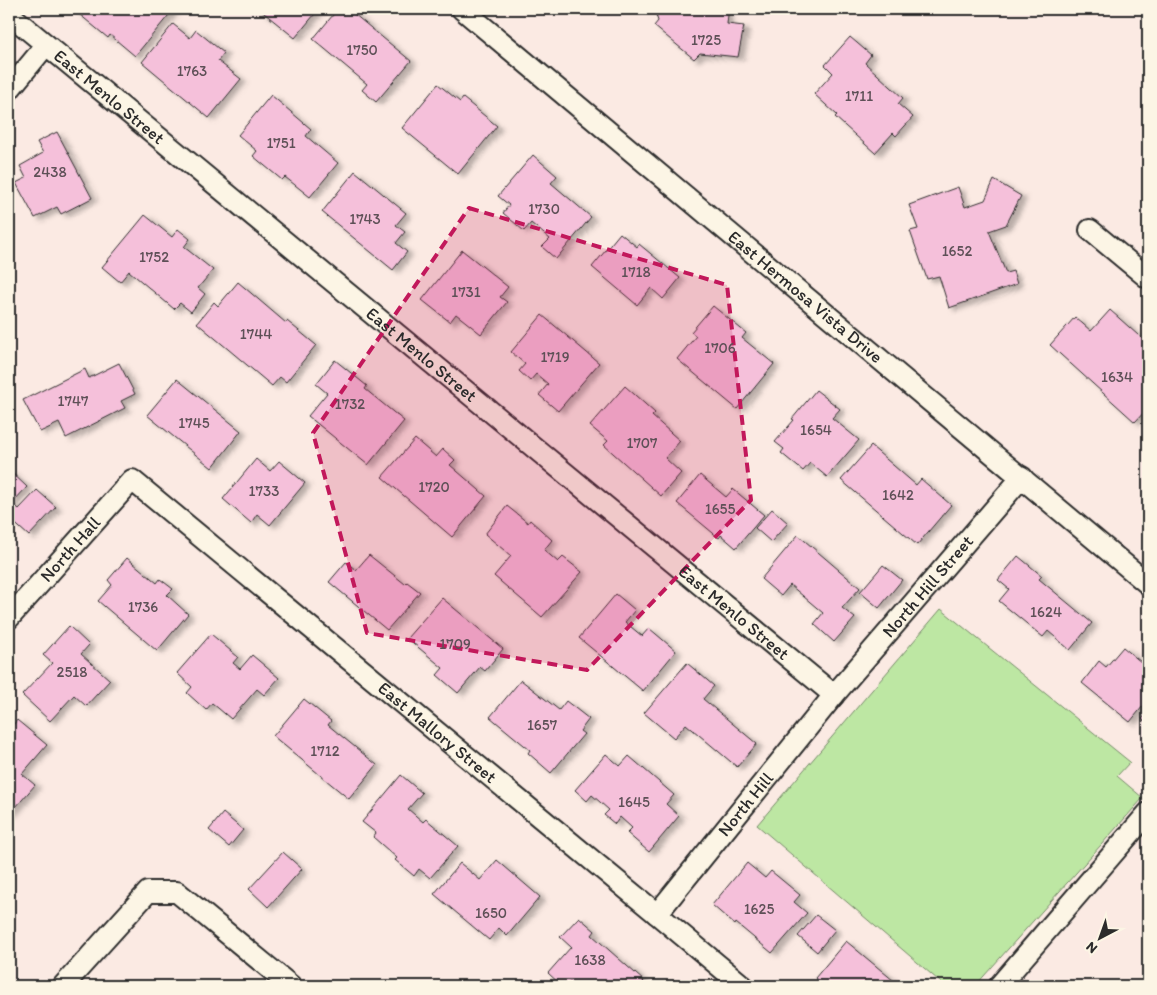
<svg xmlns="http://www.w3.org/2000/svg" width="1157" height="995" viewBox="0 0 1157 995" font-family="Itim,sans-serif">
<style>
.green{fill:#bde7a3;stroke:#748967}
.building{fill:#f5c0da;stroke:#2b2b2b;filter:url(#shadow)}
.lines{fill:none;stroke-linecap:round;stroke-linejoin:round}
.minor-casing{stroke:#2b2b2b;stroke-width:24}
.minor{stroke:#fcf5e5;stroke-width:20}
.marked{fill:#c2185b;fill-opacity:0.2;stroke:#c2185b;stroke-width:4;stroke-dasharray:10 6;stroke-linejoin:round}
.labels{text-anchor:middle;stroke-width:4;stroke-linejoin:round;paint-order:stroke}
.number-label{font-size:15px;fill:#5e5057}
.street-label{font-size:18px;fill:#2b2b2b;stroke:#fcf5e5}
</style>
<defs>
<filter id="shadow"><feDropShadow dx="5.5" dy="3" stdDeviation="2.5" flood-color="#0004"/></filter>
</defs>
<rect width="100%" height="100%" fill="#fbeae3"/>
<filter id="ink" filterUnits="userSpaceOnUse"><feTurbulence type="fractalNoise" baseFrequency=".02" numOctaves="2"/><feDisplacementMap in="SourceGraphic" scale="10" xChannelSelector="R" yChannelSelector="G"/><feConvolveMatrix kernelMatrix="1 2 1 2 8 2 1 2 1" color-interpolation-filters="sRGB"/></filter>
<g filter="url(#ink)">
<path class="green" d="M941,609L1130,762L1117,776L1143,798L975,986H945L757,825Z"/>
<path class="building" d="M73,9H171L173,10L135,56L110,35L108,38Z
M259,9H319L295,38Z
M338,9H348L411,61L376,102L362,90L367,84L313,39Z
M654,9H721L728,15L727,24L744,26L738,57L700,53L694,59L654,26L658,21Z
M173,24L190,38L196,30L224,53L218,61L241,79L209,118L142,62Z
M850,37L871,55L865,63L903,98L898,104L913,117L896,136L893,133L875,153L835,117L837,115L814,94L833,73L825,65Z
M438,84L460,102L463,98L497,126L458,174L402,128Z
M271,95L311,129L306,136L338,163L310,197L285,177L282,180L253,156L257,151L238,135Z
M57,132L92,198L61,214L57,207L35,218L16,183L26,178L20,166L43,153L37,142Z
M533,155L557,176L551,183L591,217L556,259L542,247L550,239L531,223L524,231L503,213L509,205L498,196Z
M355,171L406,213L396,225L405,232L396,243L407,252L393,270L322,212Z
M994,180L1021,196L1006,225L989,231L1006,273L1013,271L1017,284L949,308L939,276L927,279L910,231L918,229L909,205L958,187L965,207L985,200Z
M145,215L172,237L178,229L190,239L184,247L213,270L198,288L205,294L191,312L180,303L174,309L129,271L120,282L102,267Z
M620,233L637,247L639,244L680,278L663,299L651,288L637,305L592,267Z
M462,250L508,287L500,297L507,302L481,334L456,314L450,322L422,300Z
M238,282L286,323L287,321L316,345L286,382L280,377L272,386L197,323L214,302L218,306Z
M713,306L746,333L742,338L774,364L737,409L677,359L696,336L691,332Z
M1110,310L1148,344V409H1147L1135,422L1050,345L1075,317L1091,331Z
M542,315L599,363L558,411L539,395L548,384L536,374L530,381L519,371L525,364L511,352Z
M335,360L367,386L365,389L404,421L368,465L308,416L327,393L316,384Z
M119,363L135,394L121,401L125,408L66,438L59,423L40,432L23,400L85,369L89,378Z
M177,379L241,431L212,468L147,415Z
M625,386L655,413L652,416L680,441L665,458L681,473L661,496L604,445L608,441L590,426Z
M816,390L840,409L832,418L859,440L827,477L810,463L803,471L781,453L784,449L775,442L794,420L792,419Z
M415,439L436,457L443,449L455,460L450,465L486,496L452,537L382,477Z
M871,446L916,485L921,479L951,505L917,545L841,480Z
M256,459L270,471L279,461L305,483L270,525L257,514L251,523L223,499Z
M9,470L27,487L12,503L19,509L37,490L56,507L29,536L9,518Z
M700,475L726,497L733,489L764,515L736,548L721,535L719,538L677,503Z
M507,506L528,523L530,520L552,540L544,550L558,562L563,557L582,572L542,617L494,576L511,556L485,534Z
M772,509L788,523L771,542L755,528Z
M798,535L860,588L842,608L855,618L834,642L814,624L823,613L790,585L781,596L761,579Z
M369,555L405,584L407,582L420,592L387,630L329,582L346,562L356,570Z
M1018,556L1042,576L1039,579L1092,623L1070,650L1048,631L1043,637L999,601L1009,589L998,580Z
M127,558L157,583L160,579L173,589L167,595L188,614L157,651L98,601L112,585L108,580Z
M883,565L902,580L879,608L860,592Z
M616,594L635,610L625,622L642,636L649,628L676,651L643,691L579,638Z
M442,598L503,649L485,671L480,667L458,693L437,675L443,668L407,638Z
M69,626L89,645L81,654L110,680L86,706L74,695L50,721L22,695L52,663L43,655Z
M211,634L238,657L233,663L240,669L252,655L279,678L264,695L257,689L231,719L212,703L206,710L187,693L192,687L177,673Z
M1123,647L1148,668V709L1143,706L1130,722L1082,683L1099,661L1106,667Z
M687,663L714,686L703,699L757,744L737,767L686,724L674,738L644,713Z
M521,680L559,710L566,701L589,719L580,731L584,734L551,773L528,753L530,750L490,717Z
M304,699L331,721L328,725L377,765L349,799L273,736Z
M1148,712V725L1142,719Z
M17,720L47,745L22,774L35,785L9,815V730Z
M606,754L620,766L629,756L674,795L666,804L679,816L649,852L627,833L632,828L620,817L615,824L604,815L609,810L592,795L587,801L575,790Z
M401,775L422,793L408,809L423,822L426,819L458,846L430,878L419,869L414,876L395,860L397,858L373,837L376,833L362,822Z
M223,813L243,830L229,847L209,830Z
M283,852L302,869L268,907L249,889Z
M497,860L540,897L507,936L499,928L489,940L434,894L460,863L480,880Z
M747,863L765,878L771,871L800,895L794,902L807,913L772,953L736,923L735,925L712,905Z
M816,915L835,930L817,952L798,936Z
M579,917L595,931L592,935L644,981L639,986H575L570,982L565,986H562L548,973L571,947L560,937Z
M846,941L900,986H824L815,978Z"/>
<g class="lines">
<g class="minor-casing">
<g id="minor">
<path id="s1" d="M462,9L1148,584"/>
<path id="s2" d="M9,14L834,695"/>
<path d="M9,90L46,45"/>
<path d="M1090,230L1148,278"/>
<path id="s3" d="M9,618L132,480L657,914L743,986"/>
<path id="s4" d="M657,914L834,695L1022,477"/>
<path d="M63,986L148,892H177L291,986"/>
<path d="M999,986L1148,813"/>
</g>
</g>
<use href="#minor" class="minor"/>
</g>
</g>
<path class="marked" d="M469,208L727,285L751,500L587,670L367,633L313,433Z"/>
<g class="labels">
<g class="number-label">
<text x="706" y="45">1725</text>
<text x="362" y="55">1750</text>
<text x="192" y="76">1763</text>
<text x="859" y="101">1711</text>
<text x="281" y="148">1751</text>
<text x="50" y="177">2438</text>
<text x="544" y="214">1730</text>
<text x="365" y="224">1743</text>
<text x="957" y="256">1652</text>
<text x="154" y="262">1752</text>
<text x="636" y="277">1718</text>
<text x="466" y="297">1731</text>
<text x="256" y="339">1744</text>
<text x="720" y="353">1706</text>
<text x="555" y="362">1719</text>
<text x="1117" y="382">1634</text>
<text x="73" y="406">1747</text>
<text x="350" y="409">1732</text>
<text x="194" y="428">1745</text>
<text x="816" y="435">1654</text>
<text x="642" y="448">1707</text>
<text x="434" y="492">1720</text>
<text x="264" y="496">1733</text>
<text x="898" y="500">1642</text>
<text x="720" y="514">1655</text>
<text x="143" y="612">1736</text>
<text x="1046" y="617">1624</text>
<text x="455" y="649">1709</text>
<text x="72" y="677">2518</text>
<text x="542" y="730">1657</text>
<text x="325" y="756">1712</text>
<text x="634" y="807">1645</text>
<text x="759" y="914">1625</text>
<text x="491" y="918">1650</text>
<text x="590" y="965">1638</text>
</g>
<g class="street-label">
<text dy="6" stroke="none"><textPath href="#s2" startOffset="130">East Menlo Street</textPath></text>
<text dy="6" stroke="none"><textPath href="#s1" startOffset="448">East Hermosa Vista Drive</textPath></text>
<text dy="6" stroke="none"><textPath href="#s2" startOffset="535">East Menlo Street</textPath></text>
<text dy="6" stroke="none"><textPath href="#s3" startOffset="92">North Hall</textPath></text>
<text dy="6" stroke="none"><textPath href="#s4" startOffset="425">North Hill Street</textPath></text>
<text dy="6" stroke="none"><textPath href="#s2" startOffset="940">East Menlo Street</textPath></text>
<text dy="6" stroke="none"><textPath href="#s3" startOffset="581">East Mallory Street</textPath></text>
<text dy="6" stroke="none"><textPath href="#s4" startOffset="141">North Hill</textPath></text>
</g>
</g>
<rect width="1157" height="995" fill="none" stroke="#fcf5e5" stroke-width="30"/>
<rect x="15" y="15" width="1127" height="965" fill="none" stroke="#2b2b2b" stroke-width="2" filter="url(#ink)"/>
<g transform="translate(1100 938) rotate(221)" stroke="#fcf5e5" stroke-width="4" paint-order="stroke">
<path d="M0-4L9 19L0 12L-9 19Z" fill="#2b2b2b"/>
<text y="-8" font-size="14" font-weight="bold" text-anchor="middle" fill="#2b2b2b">N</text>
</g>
</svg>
